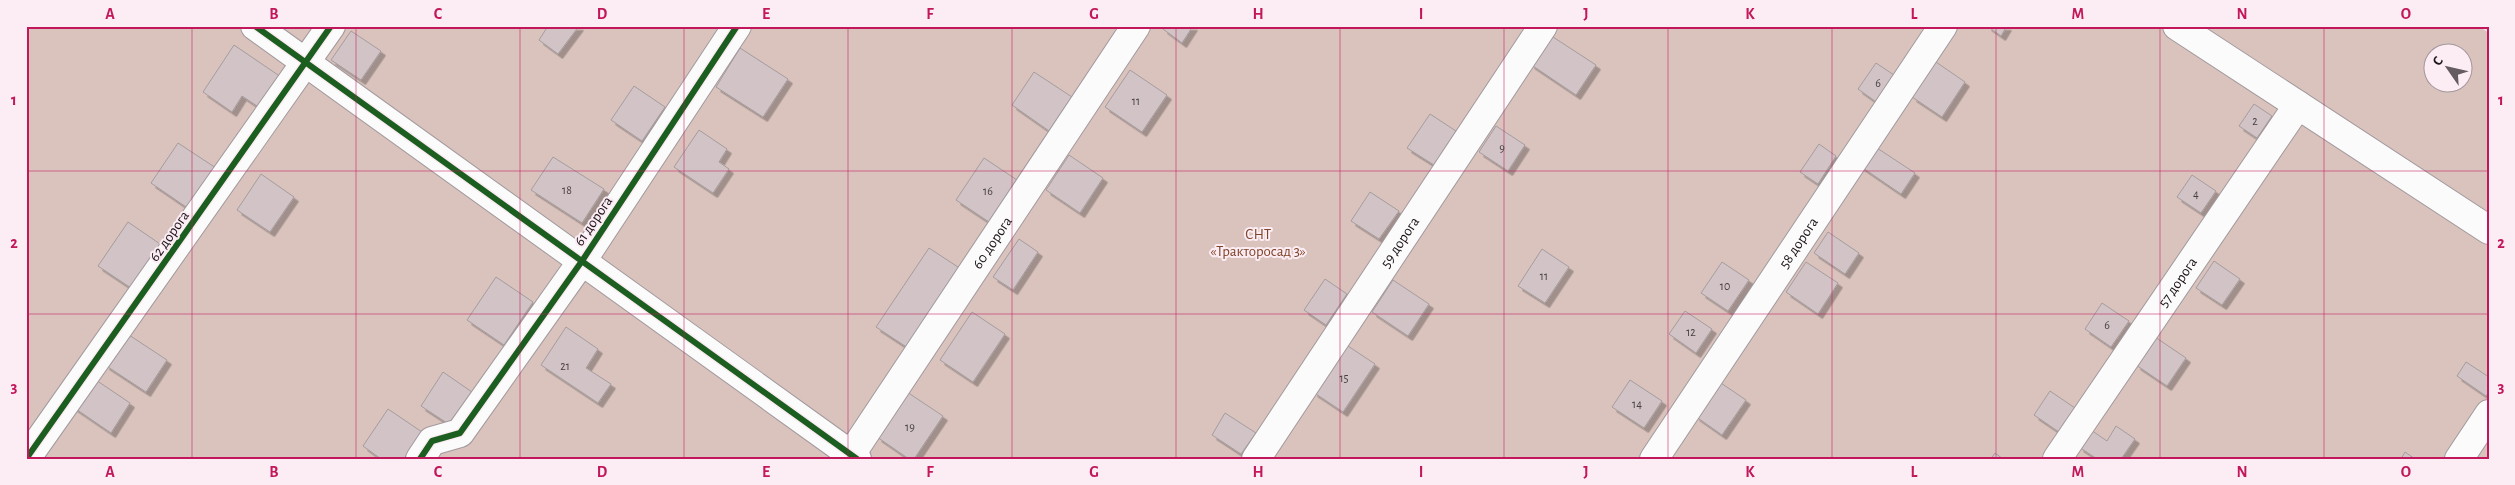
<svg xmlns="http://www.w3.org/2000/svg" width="2515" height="485" viewBox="0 0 2515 485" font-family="'Alegreya Sans',sans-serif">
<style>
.green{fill:#dac3bd;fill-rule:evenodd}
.building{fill:#d2c4c6;stroke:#a49b9d;filter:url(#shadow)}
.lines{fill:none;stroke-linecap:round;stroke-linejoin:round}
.minor-casing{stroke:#a1999d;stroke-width:30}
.minor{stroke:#fcfbfb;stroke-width:28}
.cycleway-casing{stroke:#fcecf3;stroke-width:9}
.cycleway{stroke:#1b5e20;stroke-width:6}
.grid{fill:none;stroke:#c2185b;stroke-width:1;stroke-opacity:0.55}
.labels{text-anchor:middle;stroke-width:4;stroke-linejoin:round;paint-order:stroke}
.number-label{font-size:12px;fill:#494044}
.street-label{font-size:15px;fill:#1b1418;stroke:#fcecf3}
.park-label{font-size:15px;fill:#7e4327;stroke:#fcecf3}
.neatline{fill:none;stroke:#c2185b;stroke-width:2}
.grid-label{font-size:16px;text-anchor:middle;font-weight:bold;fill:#c2185b}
</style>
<defs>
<filter id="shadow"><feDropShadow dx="4.5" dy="4.5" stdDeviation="0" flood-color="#0004"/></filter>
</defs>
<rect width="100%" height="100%" fill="#ede2e7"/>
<path class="green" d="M26,26H2478L2489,33V459H26ZM2432,52H2462V82H2432Z"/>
<path class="building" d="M548,26H579L558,54L539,40Z
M1165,26H1193L1182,43L1163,29Z
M1987,26H2007L2001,36Z
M351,31L381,51L361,80L331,60Z
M1550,35L1596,65L1576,95L1530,64Z
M234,45L281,77L260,108L242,96L232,112L203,92Z
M740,48L788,79L763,117L716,87Z
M1936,62L1965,82L1942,117L1912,97Z
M1876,63L1897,77L1879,104L1858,89Z
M1130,70L1167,95L1142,132L1105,107Z
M1034,72L1075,99L1052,133L1012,105Z
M634,86L665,107L642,141L611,120Z
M2254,104L2272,116L2257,138L2239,126Z
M1430,114L1456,131L1434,165L1407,148Z
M1496,126L1525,145L1508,171L1479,152Z
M699,130L727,149L719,162L729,169L713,193L674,167Z
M178,143L219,170L192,211L151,183Z
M1819,144L1836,156L1818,184L1800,172Z
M1874,146L1915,173L1901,194L1860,166Z
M1069,155L1103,178L1080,213L1046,190Z
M553,157L604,189L582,223L531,190Z
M984,158L1020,182L992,224L956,200Z
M261,174L294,197L270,232L237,210Z
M2192,175L2216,191L2201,213L2177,197Z
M1370,192L1399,211L1379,239L1351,221Z
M128,222L163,246L134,290L98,266Z
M1828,232L1859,253L1845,274L1814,253Z
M1019,239L1038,252L1013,290L993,277Z
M929,248L961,269L908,348L876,327Z
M1542,249L1569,267L1545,303L1518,286Z
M2214,261L2240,279L2222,305L2196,288Z
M1722,262L1749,280L1728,311L1701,293Z
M1806,262L1838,283L1818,314L1786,292Z
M496,277L533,302L504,345L467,320Z
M1325,279L1347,294L1326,325L1304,310Z
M1393,280L1429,304L1408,336L1372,312Z
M2102,303L2129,321L2111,347L2085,329Z
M1685,311L1712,329L1696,353L1669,334Z
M972,312L1005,334L973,382L940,360Z
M566,327L598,349L586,368L611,384L598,403L541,365Z
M126,333L167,360L146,392L105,365Z
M2155,337L2186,358L2167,386L2136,365Z
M1345,344L1375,364L1343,412L1313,392Z
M2466,362L2489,377V392L2486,396L2457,376Z
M443,372L472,392L450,425L421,406Z
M93,378L130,403L111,433L73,407Z
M1630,380L1662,401L1644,428L1612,407Z
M1718,381L1746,400L1722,435L1695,416Z
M2050,391L2075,408L2059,432L2034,415Z
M907,392L943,416L914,459H909L877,437Z
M388,409L422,432L404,459H381L363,446Z
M1225,413L1256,433L1241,454L1212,435Z
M2116,426L2135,439L2121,459H2097L2079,447L2091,430L2107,441Z
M2405,452L2415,459H2401Z
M1995,453L2003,459H1991Z"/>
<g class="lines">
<g class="minor-casing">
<g id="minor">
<path d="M255,26L857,459"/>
<path d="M2177,26L2489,230"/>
<path d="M26,459L331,26"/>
<path d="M420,459L432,441L460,433L582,261L737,26"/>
<path id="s1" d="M848,459L1136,26"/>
<path id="s2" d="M1256,459L1543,26"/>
<path id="s3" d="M1654,459L1943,26"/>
<path id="s4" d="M2057,459L2298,105"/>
<path d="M2459,459L2489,414"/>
</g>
</g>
<use href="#minor" class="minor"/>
<g class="cycleway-casing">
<path id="cycleway" d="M255,26L857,459
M26,459L331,26
M420,459L432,441L460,433L582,261L737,26"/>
</g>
<use href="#cycleway" class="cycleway"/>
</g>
<path class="grid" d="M192,26V459M356,26V459M520,26V459M684,26V459M848,26V459M1012,26V459M1176,26V459M1340,26V459M1504,26V459M1668,26V459M1832,26V459M1996,26V459M2160,26V459M2324,26V459M26,171H2489M26,314H2489"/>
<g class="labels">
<g class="number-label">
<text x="1878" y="87">6</text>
<text x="1136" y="105">11</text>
<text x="2255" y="125">2</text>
<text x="1502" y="152">9</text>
<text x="567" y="194">18</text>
<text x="988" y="195">16</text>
<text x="2196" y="198">4</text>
<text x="1544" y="280">11</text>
<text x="1725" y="290">10</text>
<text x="2107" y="329">6</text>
<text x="1691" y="336">12</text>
<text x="565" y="370">21</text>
<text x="1344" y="382">15</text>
<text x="1637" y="408">14</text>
<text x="910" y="431">19</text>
</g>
<g class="street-label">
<text transform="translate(593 221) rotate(-56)" y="5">61 дорога</text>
<text transform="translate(169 236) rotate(-55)" y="5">62 дорога</text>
<text dy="5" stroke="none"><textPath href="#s2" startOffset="260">59 дорога</textPath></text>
<text dy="5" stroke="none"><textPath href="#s3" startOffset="260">58 дорога</textPath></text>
<text dy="5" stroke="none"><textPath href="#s1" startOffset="260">60 дорога</textPath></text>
<text dy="5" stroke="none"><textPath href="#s4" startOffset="214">57 дорога</textPath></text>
</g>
<g class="park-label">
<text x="1258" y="239">СНТ<tspan x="1258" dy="17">«Тракторосад 3»</tspan></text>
</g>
</g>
<rect width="2515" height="485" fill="none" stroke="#fcecf3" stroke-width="55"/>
<g transform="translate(2448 68) rotate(304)"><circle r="24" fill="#fcecf3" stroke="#a2969b"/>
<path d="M0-4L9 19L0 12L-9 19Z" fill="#645c60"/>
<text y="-8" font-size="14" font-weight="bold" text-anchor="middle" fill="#1b1418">С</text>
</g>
<rect x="28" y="28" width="2460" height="430" class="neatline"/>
<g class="grid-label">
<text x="110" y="19">A</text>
<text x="274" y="19">B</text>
<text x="438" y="19">C</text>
<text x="602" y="19">D</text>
<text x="766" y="19">E</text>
<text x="930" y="19">F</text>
<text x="1094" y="19">G</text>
<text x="1258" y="19">H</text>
<text x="1421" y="19">I</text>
<text x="1586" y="19">J</text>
<text x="1750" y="19">K</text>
<text x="1914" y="19">L</text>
<text x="2078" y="19">M</text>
<text x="2242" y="19">N</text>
<text x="2406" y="19">O</text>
<text x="14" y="105">1</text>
<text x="2501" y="105">1</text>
<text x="14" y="248">2</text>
<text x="2501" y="248">2</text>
<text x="14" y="392">3</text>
<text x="2501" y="392">3</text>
<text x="110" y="477">A</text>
<text x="274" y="477">B</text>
<text x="438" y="477">C</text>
<text x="602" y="477">D</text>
<text x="766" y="477">E</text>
<text x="930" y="477">F</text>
<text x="1094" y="477">G</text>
<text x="1258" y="477">H</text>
<text x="1421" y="477">I</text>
<text x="1586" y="477">J</text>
<text x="1750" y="477">K</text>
<text x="1914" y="477">L</text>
<text x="2078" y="477">M</text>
<text x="2242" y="477">N</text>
<text x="2406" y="477">O</text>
</g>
</svg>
